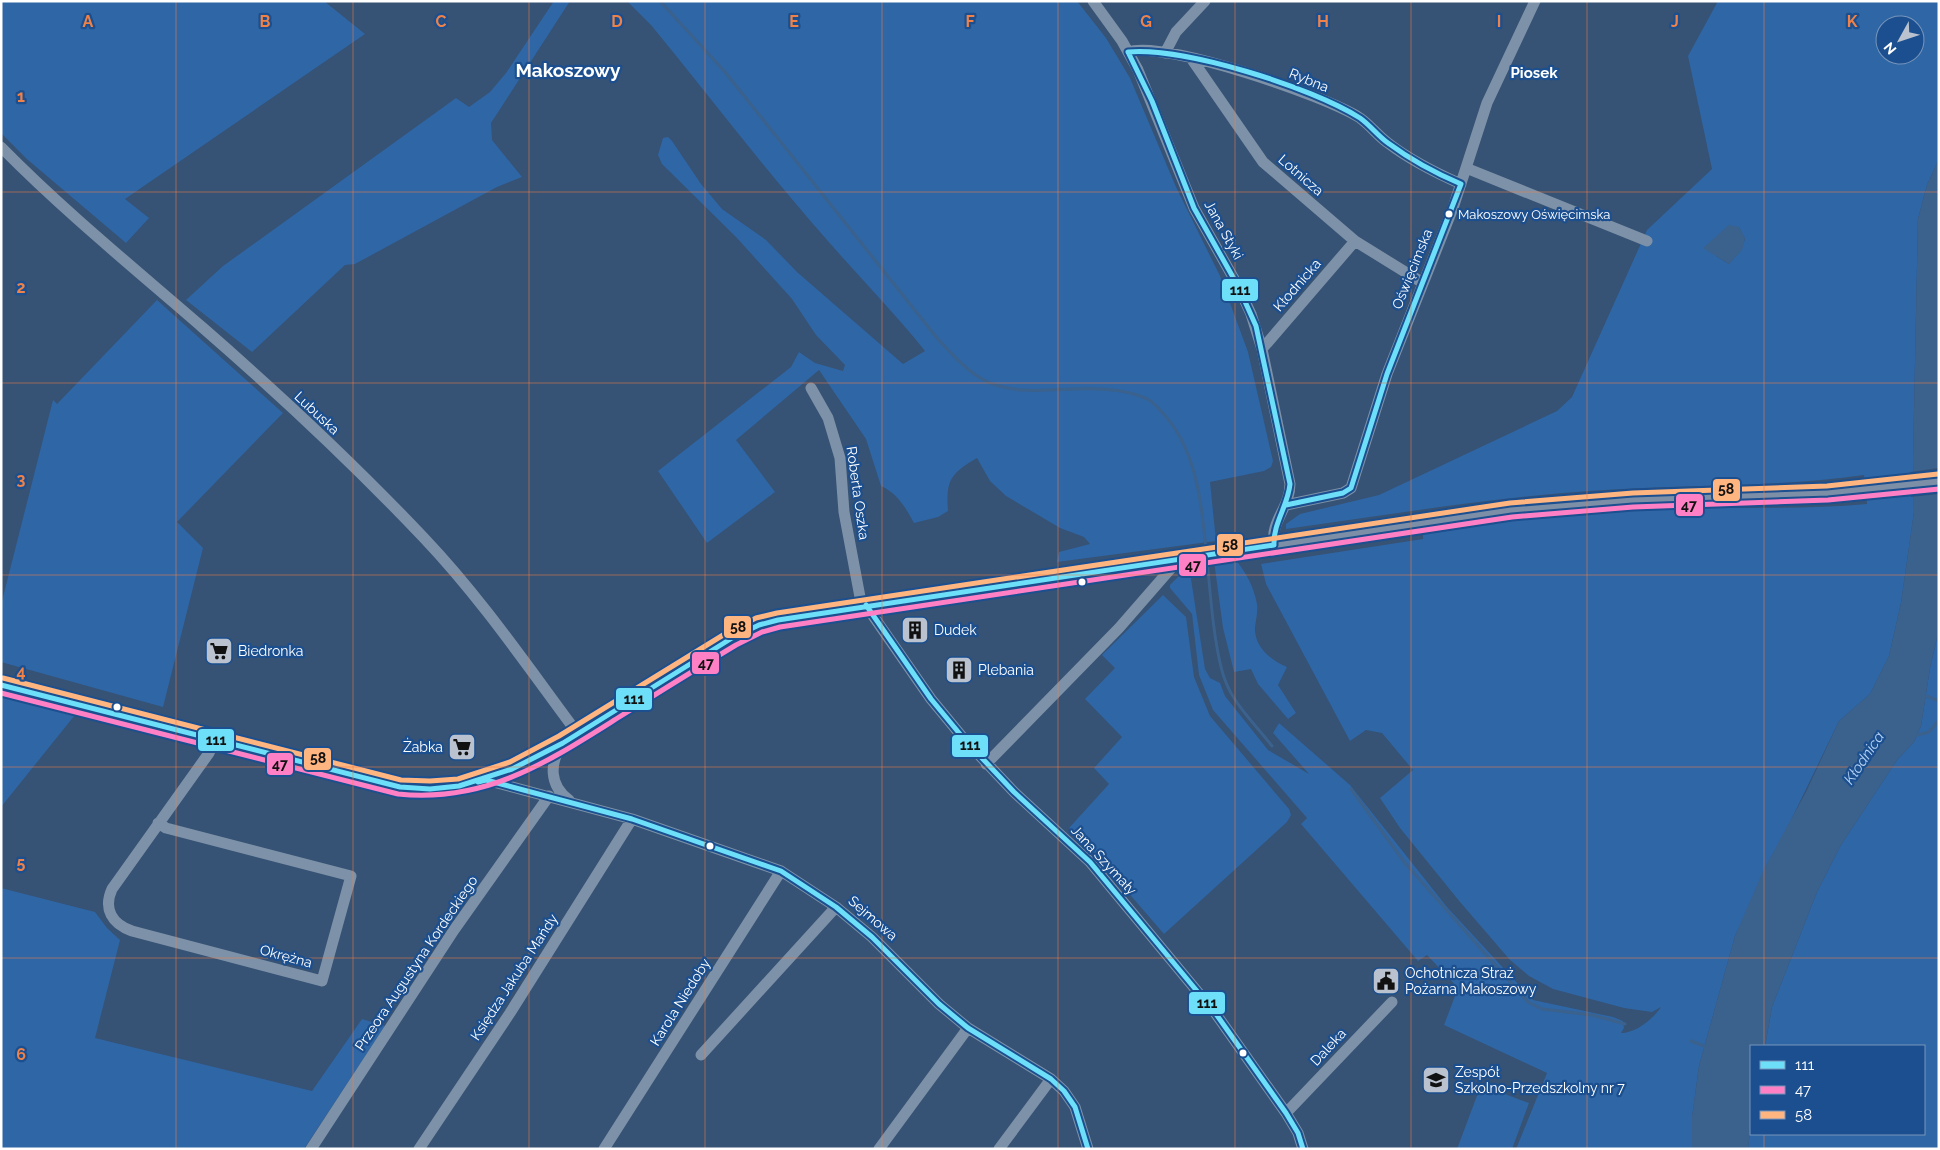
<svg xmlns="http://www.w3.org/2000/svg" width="1940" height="1150" viewBox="0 0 1940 1150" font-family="Raleway,sans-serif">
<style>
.green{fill:#2f66a5;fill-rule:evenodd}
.water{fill:#3b618d}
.pier{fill:#365274}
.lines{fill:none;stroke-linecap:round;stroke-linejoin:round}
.stream{stroke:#3b618d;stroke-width:3}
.minor{stroke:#7d92a8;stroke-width:11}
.major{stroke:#7d8ea7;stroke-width:14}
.bus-1-casing{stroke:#1b4f8f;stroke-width:9}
.bus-2-casing{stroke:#1b4f8f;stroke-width:9}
.bus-3-casing{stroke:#1b4f8f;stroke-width:9}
.bus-1{stroke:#6ddff8;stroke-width:5}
.bus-2{stroke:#ff80c5;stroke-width:5}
.bus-3{stroke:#ffb580;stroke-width:5}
.grid{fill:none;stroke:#ee8249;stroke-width:1;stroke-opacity:0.55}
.bus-dot{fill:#fff;stroke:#1b4f8f;stroke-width:2}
.labels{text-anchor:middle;stroke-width:4.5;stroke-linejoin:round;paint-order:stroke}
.bus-label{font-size:13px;fill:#fff;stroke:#1b4f8f;text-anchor:start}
.street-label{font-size:14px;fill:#fff;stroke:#1b4f8f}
.poi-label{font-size:14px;fill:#fff;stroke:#1b4f8f;text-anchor:start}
.neighbourhood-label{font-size:15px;font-weight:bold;fill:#fff;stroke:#1b4f8f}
.water-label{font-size:15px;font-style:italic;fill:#b5d3f5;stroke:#1b4f8f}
.district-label{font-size:19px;font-weight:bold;fill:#fff;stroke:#1b4f8f}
.grid-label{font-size:16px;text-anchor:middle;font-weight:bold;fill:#ee8249;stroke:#1b4f8f;stroke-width:4.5;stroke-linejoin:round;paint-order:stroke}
.line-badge{stroke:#1b4f8f;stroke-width:2}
.pale-badge-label{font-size:14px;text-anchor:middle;font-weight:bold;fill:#111}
</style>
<rect width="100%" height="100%" fill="#365274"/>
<path class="green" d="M1,1H324L365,34L125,199L149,218L126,243L28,160L1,133Z
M554,1H570L491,123L492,140L522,177L497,187L355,264L345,265L252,352L186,300L223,266L456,98L469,107L490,92L506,73Z
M627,1H1077L1106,38L1130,78L1176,187L1220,276L1248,352L1273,461L1271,467L1264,471L1210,482L1216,541L1057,562L1059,552L1090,544L1084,537L1060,528L1006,496L990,481L977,458C950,474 946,480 948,511L938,517L914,523C906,508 897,493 881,486L866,439L819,370L736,440L775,492L707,543L658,471L791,367L799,352L815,363L843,371L845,365L816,335L792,299L737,238L662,164L658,155L663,138L668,137L672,141L701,184L722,209L766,240L797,272L903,364L925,351C894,312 860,278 827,240C766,171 710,97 651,25Z
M1718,1H1939V159L1927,185L1918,219L1913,459L1914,512L1901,603L1889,656L1870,694L1839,721L1735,936L1699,1066L1692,1117V1149H1516L1547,1073L1444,1025L1458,988L1427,955L1418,961L1301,824L1307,818L1213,710L1199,675L1192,614L1170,588V585L1189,566L1205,669L1210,678L1220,683L1225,696L1268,750L1309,774L1273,733L1279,723L1350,785L1447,907L1533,1000L1613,1017L1623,1021L1624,1028L1621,1033C1636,1033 1653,1019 1661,1007L1652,1012L1624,1008L1553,989L1529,976L1510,960L1460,902L1400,828L1380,798L1413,770L1382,733L1366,730L1350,741L1266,584L1261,564L1423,539V531C1502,520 1582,510 1661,508C1730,507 1799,510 1867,504L1864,475C1773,488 1681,484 1589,491C1488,498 1387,515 1286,529V524L1300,514L1379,495L1557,411L1572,397L1647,230L1712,169L1688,56ZM1885,25H1915V55H1885ZM1739,227L1745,239L1741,250L1729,264L1716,256Z
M157,300L283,413L177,522L203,548L163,707L1,662V605L53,400L57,404Z
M1223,558L1235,559C1246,572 1254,587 1257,604C1258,611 1256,620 1255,627C1254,647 1271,660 1287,667L1278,685L1296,713L1288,719L1258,684L1251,669L1234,672L1223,628L1214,561Z
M1163,595L1186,617L1194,677L1210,716L1289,809L1291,815L1287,822L1164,934L1081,838L1069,828L1109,784L1094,768L1122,737L1085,699L1115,668L1102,655Z
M1939,629V1149H1748L1751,1120V1134H1924V1046H1765L1772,1007L1817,892L1841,845L1897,760L1914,742L1921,726L1930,668Z
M1,691L79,710L1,807Z
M1,888L95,912L107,928L120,940L95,1038L312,1091L362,1019L385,1026L304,1149H1Z
M1481,1085L1529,1103L1512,1149H1457Z"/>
<path class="water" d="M1939,159V629L1930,668L1921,726L1914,742L1897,760L1841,845L1817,892L1772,1007L1765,1046H1751V1120L1748,1149H1692V1117L1699,1066L1735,936L1764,869L1806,792L1839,721L1870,694L1889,656L1901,603L1914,512L1913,459L1918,219L1927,185Z
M1729,225L1739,227L1745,238L1742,250L1729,264L1703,248Z"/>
<path class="pier" d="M1939,468V494L1911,497L1910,472Z"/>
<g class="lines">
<path class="stream" d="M660,1L725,72L937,338C952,354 968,373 988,382C1014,394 1046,390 1074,389C1097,388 1129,389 1149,400C1153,402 1157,407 1160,410C1196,446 1202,503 1206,551
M1207,558C1210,591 1214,650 1225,680C1234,705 1256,725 1272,746
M1926,696L1939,701
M1917,735L1929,732L1939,720
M1351,789L1405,863L1528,1002L1542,1009L1592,1015L1625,1024
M1691,1041L1707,1047"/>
<path class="minor" d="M1093,1L1122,41L1138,70L1194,208L1238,286L1251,314L1262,349L1290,484C1290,508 1270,521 1274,545
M1128,52C1164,40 1326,96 1360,118C1370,125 1378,136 1388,143C1410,160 1436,173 1461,184
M1165,53L1176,32L1205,1
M1191,58L1263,162L1355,241L1423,283
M1,147C64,211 134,268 202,327C279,394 354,464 424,538C481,598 528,667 578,734
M1466,168L1647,241
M1262,349L1355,241
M811,388L828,418L840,458L844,512L860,597L931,699L964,739L1014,792L1090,862L1216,1014L1286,1113L1298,1133L1303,1149
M1286,505L1343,493L1351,488L1387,374L1453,208L1487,103L1535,1
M563,743C549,763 549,785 569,800
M986,764L1119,628L1180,558
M486,780L632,819L781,871L836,907L872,937L939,1004L968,1028L1051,1079L1064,1091L1075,1107L1088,1149
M158,823L166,828L351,876L322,981L132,931C112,924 103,909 112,889L209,753L215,740
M701,1055L836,907
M1286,1113L1392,1002
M311,1149L454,930L549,796
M419,1149L510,1013L632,819
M604,1149L781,871
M879,1149L968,1028
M999,1149L1051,1079"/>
<path class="major" d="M1,685L400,787C483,799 546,753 613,712C652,688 692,663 732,638L759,625L778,620L1082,573L1511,510L1633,500L1828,493L1939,481"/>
<g class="bus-1-casing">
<path id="bus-1" d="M1128,52L1152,101L1194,208L1238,286L1256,326L1290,484C1288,506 1273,523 1274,545
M1128,52C1184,47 1311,87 1360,118C1370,125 1378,136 1388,143C1411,160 1435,173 1461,184
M1286,505L1343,493L1351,488L1387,374L1461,184
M866,605L931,699L964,739L1014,792L1090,862L1216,1014L1286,1113L1298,1133L1303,1149
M1,685L400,787L430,789L459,786L512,769L563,743L732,638L759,625L778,620L1274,545
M478,782L486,780L632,819L781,871L836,907L872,937L939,1004L968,1028L1051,1079L1064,1091L1075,1107L1088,1149"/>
</g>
<g class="bus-2-casing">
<path id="bus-2" d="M1,693L398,794C485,803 546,763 616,719C656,694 696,669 736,645L762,632L780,627L1512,517L1633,507L1828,500L1939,489"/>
</g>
<g class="bus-3-casing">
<path id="bus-3" d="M3,678L401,780L430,781L458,779L510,762L559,736L728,632L756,618L777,613L1510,503L1633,493L1827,486L1938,474"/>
</g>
<use href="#bus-1" class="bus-1"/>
<use href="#bus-2" class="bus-2"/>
<use href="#bus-3" class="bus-3"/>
</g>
<path class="grid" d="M176,1V1149M353,1V1149M529,1V1149M705,1V1149M882,1V1149M1058,1V1149M1235,1V1149M1411,1V1149M1587,1V1149M1764,1V1046M1,192H1939M1,383H1939M1,575H1939M1,767H1939M1,958H1939M1764,1134V1149"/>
<defs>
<g id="building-square" transform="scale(1.4375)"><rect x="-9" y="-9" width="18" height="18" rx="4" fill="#b9c2ce" stroke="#1b4f8f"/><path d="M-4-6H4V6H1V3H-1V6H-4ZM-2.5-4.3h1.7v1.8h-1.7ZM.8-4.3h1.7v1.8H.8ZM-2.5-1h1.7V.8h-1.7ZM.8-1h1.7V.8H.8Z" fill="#111"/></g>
<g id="supermarket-square" transform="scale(1.4375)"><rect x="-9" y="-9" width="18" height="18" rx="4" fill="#b9c2ce" stroke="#1b4f8f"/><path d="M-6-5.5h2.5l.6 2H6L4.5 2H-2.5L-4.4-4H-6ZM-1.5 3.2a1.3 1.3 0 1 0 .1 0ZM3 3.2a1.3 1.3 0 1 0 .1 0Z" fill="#111"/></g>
<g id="civic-square" transform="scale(1.4375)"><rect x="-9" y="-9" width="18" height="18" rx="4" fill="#b9c2ce" stroke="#1b4f8f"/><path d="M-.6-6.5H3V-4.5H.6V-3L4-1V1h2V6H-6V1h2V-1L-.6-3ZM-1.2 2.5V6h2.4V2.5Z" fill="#111"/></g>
<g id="school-square" transform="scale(1.4375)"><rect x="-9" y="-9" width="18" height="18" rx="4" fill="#b9c2ce" stroke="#1b4f8f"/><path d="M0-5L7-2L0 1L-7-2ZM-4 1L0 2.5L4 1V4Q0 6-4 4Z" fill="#111"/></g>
</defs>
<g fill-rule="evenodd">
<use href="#building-square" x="915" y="630"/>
<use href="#supermarket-square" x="219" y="651"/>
<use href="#building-square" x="959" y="670"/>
<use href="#supermarket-square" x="462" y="747"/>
<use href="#civic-square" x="1386" y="981"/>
<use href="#school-square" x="1436" y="1080"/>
</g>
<g class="bus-dot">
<circle cx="1449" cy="214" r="4.5"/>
<circle cx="1082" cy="582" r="4.5"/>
<circle cx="117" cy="707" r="4.5"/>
<circle cx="710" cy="846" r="4.5"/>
<circle cx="1243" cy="1053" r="4.5"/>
</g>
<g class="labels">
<g class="bus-label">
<text x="1458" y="219">Makoszowy Oświęcimska</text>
</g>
<g class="street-label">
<text transform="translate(1309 80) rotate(22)" y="5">Rybna</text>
<text transform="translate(1301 175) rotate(41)" y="5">Lotnicza</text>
<text transform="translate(1224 230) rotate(61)" y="5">Jana Styki</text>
<text transform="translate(1412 269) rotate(-68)" y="5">Oświęcimska</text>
<text transform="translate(1297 285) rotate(-49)" y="5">Kłodnicka</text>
<text transform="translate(317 413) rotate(43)" y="5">Lubuska</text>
<text transform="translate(858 493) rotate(82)" y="5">Roberta Oszka</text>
<text transform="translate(1104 860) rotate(47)" y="5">Jana Szymały</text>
<text transform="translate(873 918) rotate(41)" y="5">Sejmowa</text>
<text transform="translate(286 956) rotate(15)" y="5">Okrężna</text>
<text transform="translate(416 963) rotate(-56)" y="5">Przeora Augustyna Kordeckiego</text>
<text transform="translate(514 977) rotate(-57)" y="5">Księdza Jakuba Mańdy</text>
<text transform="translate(680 1002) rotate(-58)" y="5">Karola Niedoby</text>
<text transform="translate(1328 1047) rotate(-47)" y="5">Daleka</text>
</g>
<g class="poi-label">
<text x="934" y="635">Dudek</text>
<text x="238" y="656">Biedronka</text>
<text x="978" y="675">Plebania</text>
<text x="443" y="752" text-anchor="end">Żabka</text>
<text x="1405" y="978">Ochotnicza Straż<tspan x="1405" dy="16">Pożarna Makoszowy</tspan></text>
<text x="1455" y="1077">Zespół<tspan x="1455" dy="16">Szkolno-Przedszkolny nr 7</tspan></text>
</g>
<g class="neighbourhood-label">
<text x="1534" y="78">Piosek</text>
</g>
<g class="water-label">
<text transform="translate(1864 758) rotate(-56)" y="5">Kłodnica</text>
</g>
<g class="district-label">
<text x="568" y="77">Makoszowy</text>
</g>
</g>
<g class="grid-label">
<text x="88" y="27">A</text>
<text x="265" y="27">B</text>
<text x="441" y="27">C</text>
<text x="617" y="27">D</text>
<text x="794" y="27">E</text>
<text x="970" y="27">F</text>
<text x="1146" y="27">G</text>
<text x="1323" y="27">H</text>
<text x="1499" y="27">I</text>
<text x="1675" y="27">J</text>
<text x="1852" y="27">K</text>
<text x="21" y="102">1</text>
<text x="21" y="293">2</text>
<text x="21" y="485">3</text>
<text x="21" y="677">4</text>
<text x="21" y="868">5</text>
<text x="21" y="1060">6</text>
</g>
<g class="line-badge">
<rect x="1221" y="278" width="38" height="24" rx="5" fill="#6ddff8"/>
<rect x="1712" y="478" width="29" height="24" rx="5" fill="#ffb580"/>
<rect x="1675" y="493" width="29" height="24" rx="5" fill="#ff80c5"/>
<rect x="1216" y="533" width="28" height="24" rx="5" fill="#ffb580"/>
<rect x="1178" y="553" width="29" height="24" rx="5" fill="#ff80c5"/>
<rect x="723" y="615" width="29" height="24" rx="5" fill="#ffb580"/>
<rect x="691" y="651" width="29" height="24" rx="5" fill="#ff80c5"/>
<rect x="615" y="687" width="38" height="24" rx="5" fill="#6ddff8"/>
<rect x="197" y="728" width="38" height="24" rx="5" fill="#6ddff8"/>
<rect x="951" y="734" width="38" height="24" rx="5" fill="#6ddff8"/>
<rect x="303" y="747" width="29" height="24" rx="5" fill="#ffb580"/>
<rect x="266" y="752" width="28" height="24" rx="5" fill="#ff80c5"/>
<rect x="1188" y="991" width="38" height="24" rx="5" fill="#6ddff8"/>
</g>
<g class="pale-badge-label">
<text x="1240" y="295">111</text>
<text x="1726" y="494">58</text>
<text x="1689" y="510">47</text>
<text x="1230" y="550">58</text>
<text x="1193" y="570">47</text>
<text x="738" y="632">58</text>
<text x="706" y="668">47</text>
<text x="634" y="704">111</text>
<text x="216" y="745">111</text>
<text x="970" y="750">111</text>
<text x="318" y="763">58</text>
<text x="280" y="769">47</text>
<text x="1207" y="1008">111</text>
</g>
<rect width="1940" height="1150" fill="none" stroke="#ffffff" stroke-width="5"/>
<rect x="1750" y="1045" width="175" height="90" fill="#1b4f8f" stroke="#7695bc"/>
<rect x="1760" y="1061" width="25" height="8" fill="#6ddff8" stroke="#7695bc"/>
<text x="1795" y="1070" font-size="15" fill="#ffffff">111</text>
<rect x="1760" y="1086" width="25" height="8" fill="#ff80c5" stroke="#7695bc"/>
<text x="1795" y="1095" font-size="15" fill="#ffffff">47</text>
<rect x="1760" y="1111" width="25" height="8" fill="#ffb580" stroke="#7695bc"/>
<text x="1795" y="1120" font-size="15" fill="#ffffff">58</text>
<g transform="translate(1900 40) rotate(230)"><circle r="24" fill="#1b4f8f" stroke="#7695bc"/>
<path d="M0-4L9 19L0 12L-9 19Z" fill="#b9c2ce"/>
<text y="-8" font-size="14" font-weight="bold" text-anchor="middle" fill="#ffffff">N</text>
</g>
</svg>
